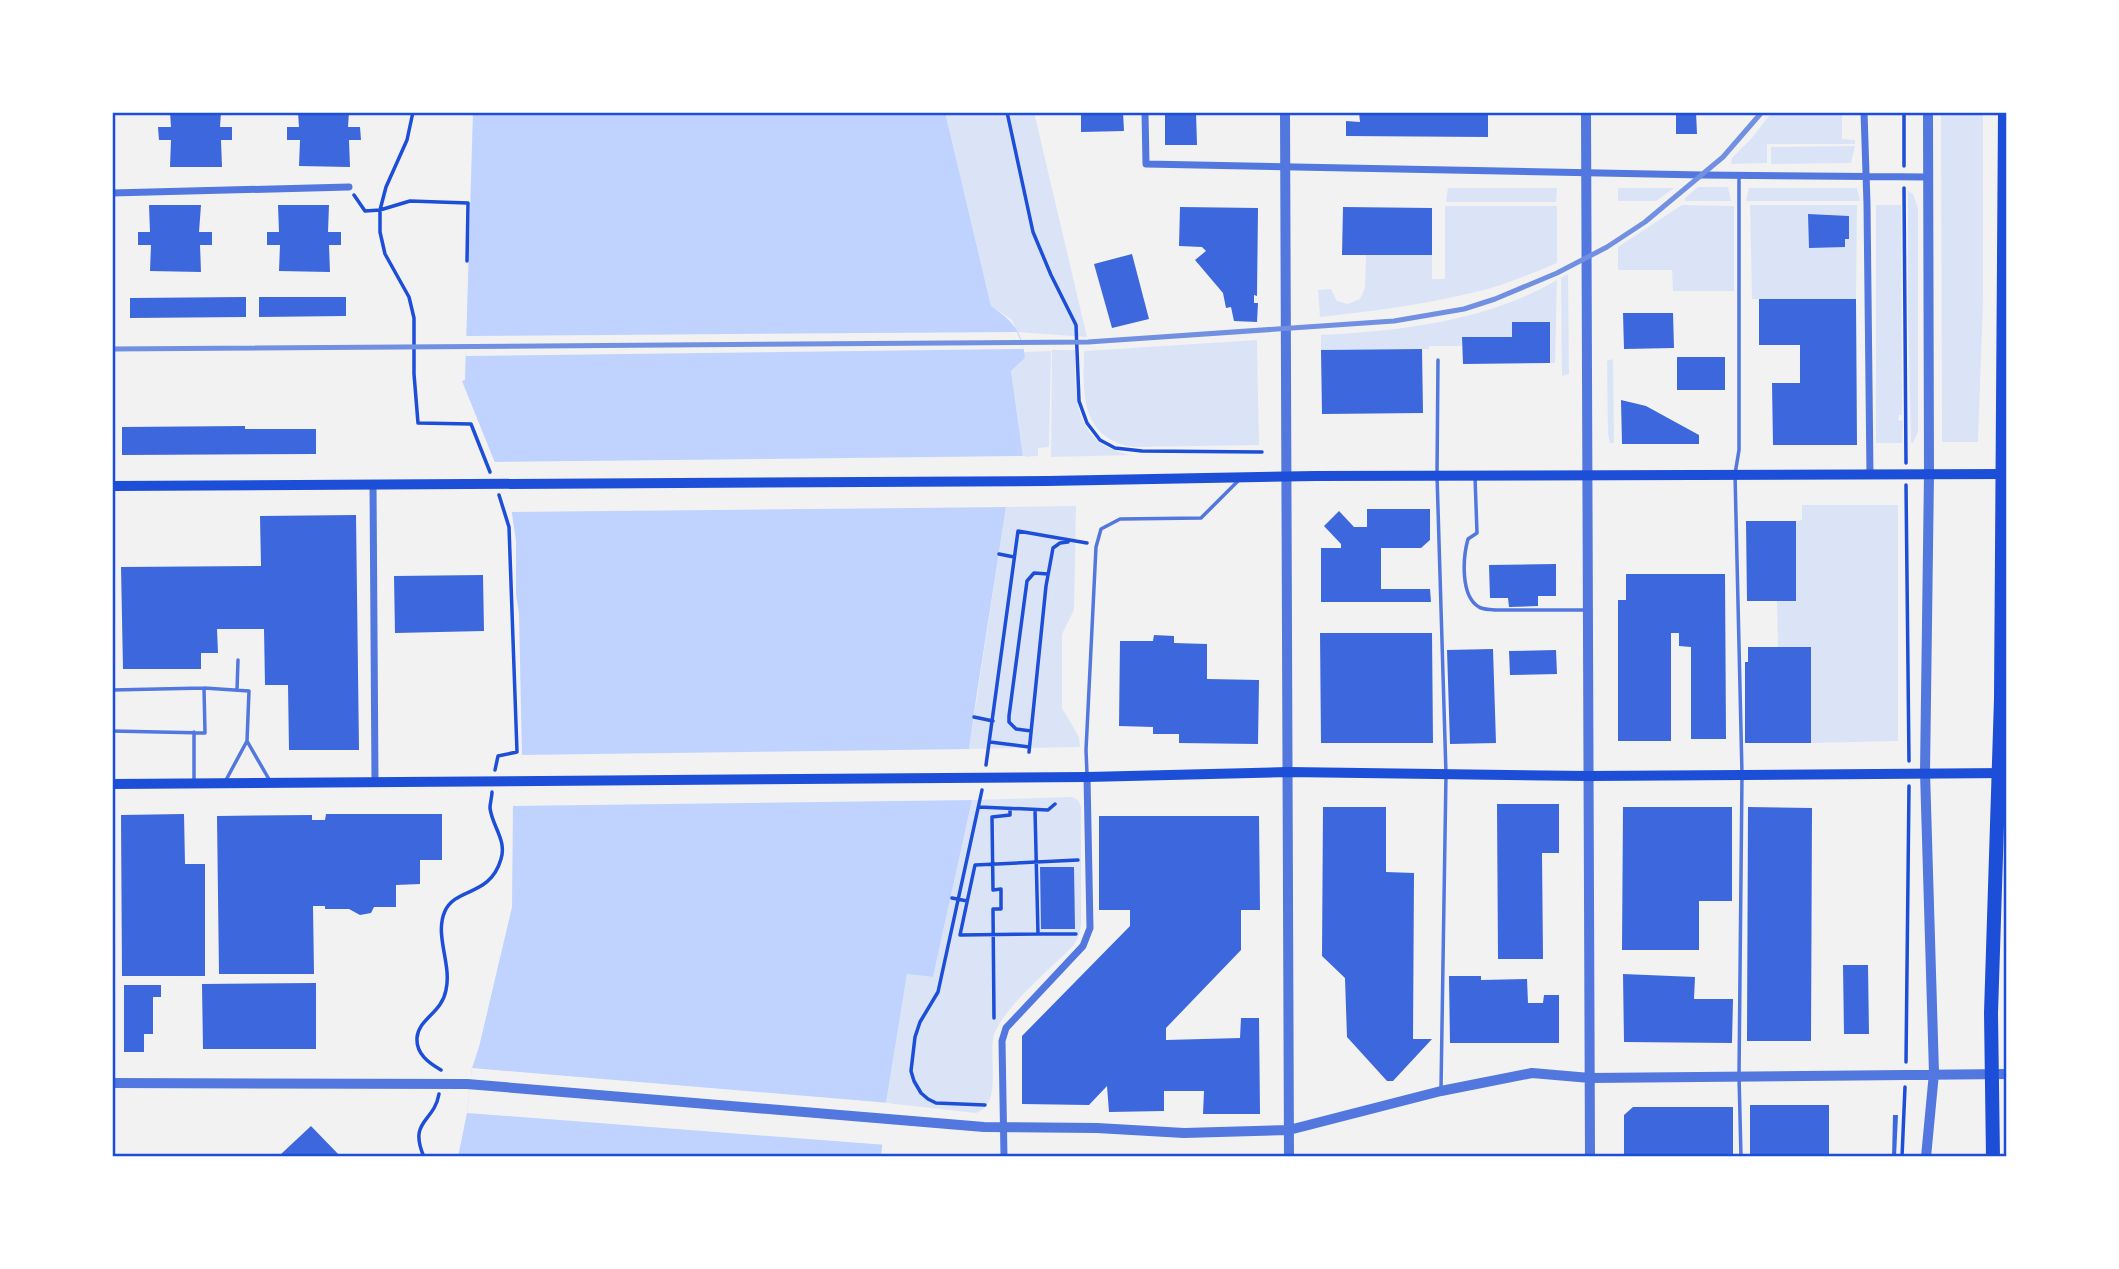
<svg xmlns="http://www.w3.org/2000/svg" width="2119" height="1269" viewBox="0 0 2119 1269" font-family="Cabin,sans-serif">
<style>
.green{fill:#dbe4f7}
.water{fill:#bfd3fe}
.pier{fill:#f2f2f2}
.building{fill:#3d67dc}
.lines{fill:none;stroke-linecap:round;stroke-linejoin:round}
.path{stroke:#1d4ed8;stroke-width:3.5}
.service{stroke:#5277de;stroke-width:3.5}
.minor{stroke:#5277de;stroke-width:7}
.tertiary{stroke:#5277de;stroke-width:10}
.secondary{stroke:#1d4ed8;stroke-width:10}
.motorway{stroke:#1d4ed8;stroke-width:14}
.rail{stroke:#7290e2;stroke-width:5}
.neatline{fill:none;stroke:#1d4ed8;stroke-width:2.5}
</style>
<rect width="100%" height="100%" fill="#f2f2f2"/>
<path class="green" d="M945,112H1034L1087,337L1017,332L1012,320L991,306Z
M1772,112H1842V139L1855,140V144H1767V163L1731,164L1732,158L1751,139Z
M1941,112H1983V302L1978,442H1942Z
M1855,146L1851,163L1771,164V147Z
M1698,187H1728L1731,201H1685V198Z
M1448,188H1557L1556,202H1446Z
M1618,188H1674L1656,201H1618Z
M1749,188H1857L1860,201H1746Z
M1908,191L1913,194L1918,208V432L1913,443H1911L1908,318Z
M1682,205L1734,206V291H1673L1672,270H1618V247Z
M1750,205H1857L1856,299H1752Z
M1876,205H1901L1902,415H1899L1898,420L1903,421L1902,443H1876Z
M1445,206H1557V263C1530,274 1503,286 1475,292C1424,305 1372,311 1320,317L1318,290L1331,289L1337,301L1348,304L1360,299L1365,288L1366,255H1432V279H1445Z
M1568,274L1569,374L1562,376L1561,278Z
M1557,280L1555,363H1550L1549,322H1513L1512,337H1463L1462,346H1429V349L1321,350V335C1401,331 1487,321 1557,280Z
M1257,340L1259,445L1132,447C1080,437 1083,393 1084,351Z
M1052,350H1075C1075,399 1073,443 1131,455L1051,457Z
M1051,351L1049,447L1038,448V456L1023,457L1011,371L1025,358L1024,352Z
M1613,359L1614,443H1610L1608,434L1607,361Z
M1802,505H1898V741L1811,743V647H1778L1777,601H1796V521L1802,520Z
M1076,506L1074,610L1062,634V708L1079,737L1080,747L969,749L1006,507Z
M1072,797L1078,800L1081,807V924L1079,936L1073,946C1052,967 1003,1008 994,1035C988,1058 1003,1105 976,1113L886,1103L907,974L933,977L972,800Z"/>
<path class="water" d="M473,112H945L991,306C1012,321 1022,330 1025,358L1011,371L1023,457L1006,507L976,699L969,749L972,800L933,977L907,974L886,1103L881,1157H458L467,1113L472,1068L479,1047L512,907L513,806L522,755L519,614L516,594V541L510,500L462,381L465,380Z"/>
<path class="pier" d="M1017,332L1024,349L466,356V336Z
M1026,456L1010,507L509,512L492,462Z
M973,749L976,800L510,806L518,755Z
M472,1068L890,1103L887,1145L467,1113Z"/>
<path class="building" d="M170,112H221L220,127H232V140H221L222,167H170L171,140H159L158,127H171Z
M298,112H349L348,127H360L361,140H349L350,167L299,166L300,140H287V127H299Z
M1081,112H1123L1124,131L1081,132Z
M1165,112H1196L1197,145H1165Z
M1359,112H1488V137L1346,136V121L1360,122Z
M1676,112H1696L1697,134H1676Z
M149,205H201L199,232H212V245H200L201,272L150,271L151,245H138V232H150Z
M278,205H329L328,232H341V245H329L330,272L279,271L280,245H267V232H279Z
M1180,207L1258,208L1257,296L1254,295V303H1258L1257,322L1234,321L1231,307L1226,308L1223,293L1195,260L1206,251L1202,247L1179,246Z
M1343,207L1432,208V255H1342Z
M1808,214L1849,216V239H1845V247L1809,248Z
M1132,254L1149,319L1112,328L1094,264Z
M246,297V317L130,318V298Z
M259,297H346V316L259,317Z
M1759,299H1856L1857,445H1773L1772,383H1800V345H1759Z
M1623,313H1673L1674,348L1624,349Z
M1512,322H1550V363L1463,364L1462,337H1512Z
M1422,349L1423,413L1322,414L1321,350Z
M1677,357H1725V390H1677Z
M1621,400L1646,406L1699,435V444H1622Z
M245,426V429H316V454L122,455V427Z
M1367,509H1430V540L1421,548H1381V589H1430L1431,602H1321V548H1341V544L1324,526L1339,511L1354,527H1367Z
M356,515L359,750H289L288,685H265L264,629H217L218,653H201V669H123L121,567L261,566L260,516Z
M1746,521H1796V601H1747Z
M1556,564V596H1538V606L1509,607L1508,598H1490L1489,565Z
M1626,574H1725L1726,739H1691V647L1679,646V633H1671V741H1618V600H1626Z
M483,575L484,631L395,633L394,576Z
M1320,633H1432L1433,743H1321Z
M1154,635L1174,636V643L1207,644V679L1259,680L1258,744L1179,743V734H1153V727L1119,726L1120,641H1153Z
M1748,647H1811V743H1745V662H1748Z
M1493,649L1496,743L1450,744L1447,650Z
M1556,650L1557,674L1510,675L1509,651Z
M1497,804H1559V853H1542L1543,959H1498Z
M1323,807H1386V872L1414,873L1413,1039H1432L1393,1081H1387L1347,1037L1345,978L1322,956Z
M1623,807H1732V901H1699V950H1622Z
M1748,807L1812,808L1811,1041H1747Z
M184,814L185,864H205V976H122L121,815Z
M326,814H442V860H420V884L396,885V907H374L371,913L360,915L349,909H325V906H313L314,974H219L217,816L312,815V820H325Z
M1099,816H1259L1260,910H1241V950L1166,1028V1040L1240,1038L1241,1018H1259L1260,1114H1203L1204,1091H1164V1111L1109,1112L1107,1086L1089,1105L1022,1104V1036L1130,926V910H1099Z
M1040,867H1074L1075,929H1041Z
M1843,965H1868L1869,1034H1844Z
M1623,974L1695,977L1694,999H1733L1732,1043L1624,1042Z
M1449,976H1481V980L1527,979L1528,1003H1543L1544,995H1559V1043H1450Z
M316,983V1049H203L202,984Z
M124,985H161V997H153V1034H144V1052H124Z
M1750,1105H1829V1157H1750Z
M1633,1107H1733V1157H1624V1115Z
M1893,1115H1898L1896,1157H1892Z
M311,1126L341,1157H282L280,1155Z"/>
<g class="lines">
<path class="path" d="M413,112L407,140L386,187L380,210V232L385,254L409,297L414,318V374L418,423L471,424L490,472
M1007,112L1033,232L1051,275L1076,325L1079,401L1087,423L1100,440L1115,448L1142,451L1262,452
M1904,112V166
M1904,188L1906,463
M354,195L365,211L380,210L410,201L468,203L467,261
M1906,485L1909,761
M999,554L1014,557
M974,717L993,721
M1031,731L1016,729L1009,722V716L1027,581L1034,573L1048,574
M990,742L1029,747
M1029,752L1046,586L1053,548L1060,543L1068,542
M986,765L1018,531L1087,543
M495,770L498,756L517,752L509,527L499,495
M982,790L938,992L920,1022L915,1037L911,1071L914,1081L921,1093L928,1099L936,1103L985,1105
M979,807L1048,810L1055,804
M1035,810L1038,934H1076
M952,898L967,901
M1038,934L960,935L975,865L1078,860
M994,1018L993,909H1001V889L993,890L992,817L1010,815V809
M1906,1062L1909,786
M441,1070C429,1063 416,1054 417,1038C418,1019 442,1013 446,990C452,964 434,935 445,911C456,887 490,897 501,859C507,840 492,826 490,808C490,803 492,797 492,792
M424,1157C408,1120 434,1123 439,1094
M1902,1157L1905,1087"/>
<path class="service" d="M1739,176V450L1735,474L1742,774L1739,1076L1741,1157
M1438,360L1437,475L1446,774L1441,1089
M1475,477L1477,533L1468,539C1463,557 1460,596 1479,607C1483,610 1490,609 1495,610H1586
M204,688L249,691L247,741
M112,690L204,688L205,733L112,731
M237,690L238,660
M194,732V783
M1087,774L1086,750L1096,547L1101,529L1120,519L1201,518L1239,480
M226,780L247,741L270,781"/>
<path class="minor" d="M1145,112L1146,164L1702,175L1928,177
M1864,112L1867,204L1870,475
M112,193L349,187
M373,484L375,782
M1004,1157L1002,1041L1006,1028L1083,946L1090,928L1087,777"/>
<path class="tertiary" d="M1285,112L1289,1157
M1586,112L1590,1157
M112,1083L467,1084L984,1127L1097,1128L1184,1133L1289,1130L1441,1091L1532,1073L1590,1078L2007,1074
M1926,1157L1934,1073L1925,772L1929,474L1928,112"/>
<path class="secondary" d="M112,486L1047,481L1316,476L2007,474
M112,784L1087,777L1288,772L1589,776L2007,773"/>
<path class="motorway" d="M1993,1157L1991,1013L2001,699L2005,112"/>
<path class="rail" d="M112,349L1088,342L1394,321L1464,309L1495,299L1557,273L1607,247L1645,222L1723,157L1762,112"/>
</g>
<rect width="2119" height="1269" fill="none" stroke="#ffffff" stroke-width="228"/>
<rect x="114" y="114" width="1891" height="1041" class="neatline"/>
</svg>
